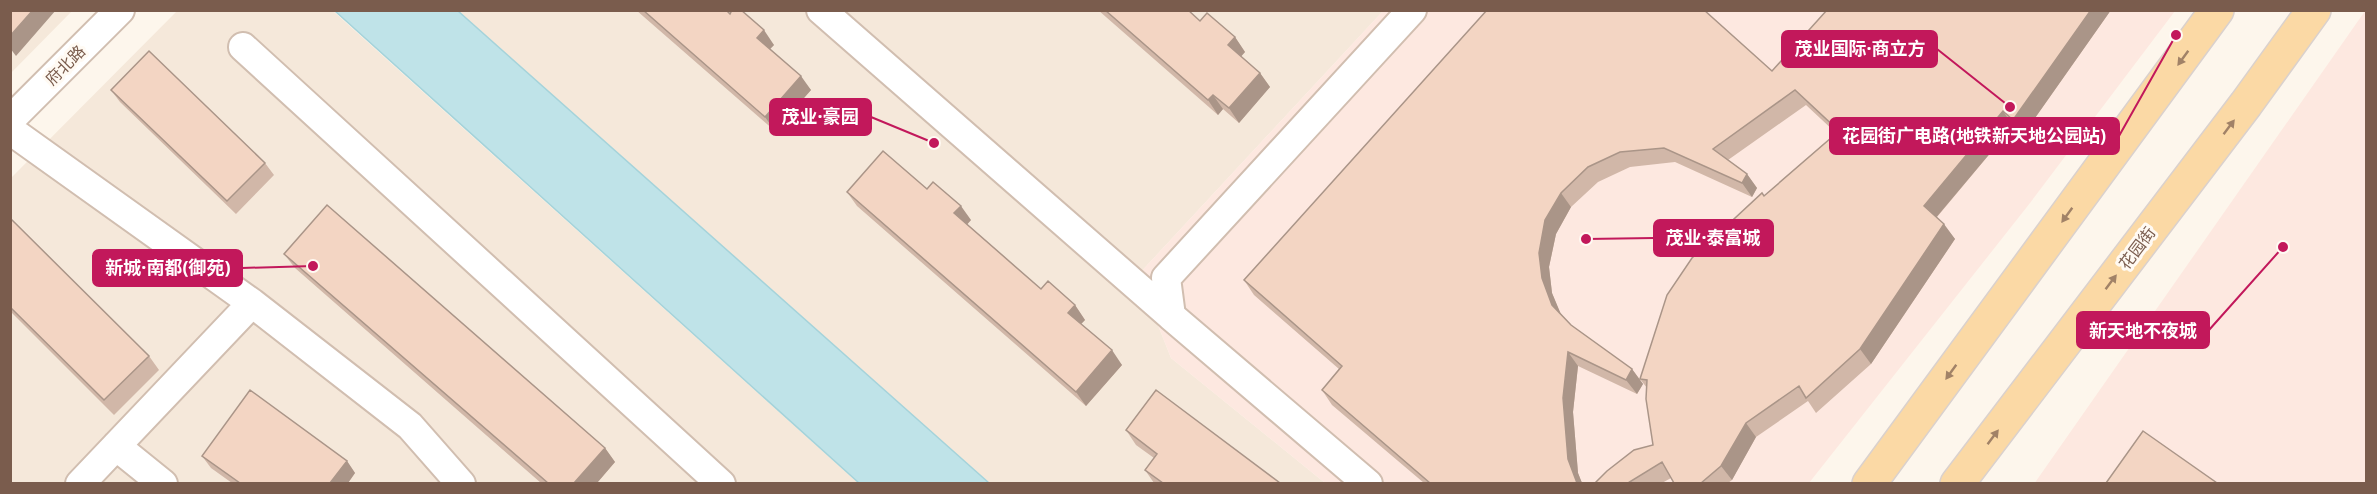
<svg xmlns="http://www.w3.org/2000/svg" width="2377" height="494" viewBox="0 0 2377 494" font-family="'Noto Sans','Noto Sans SC',sans-serif">
<style>
.residential{fill:#f5e8da}
.commercial{fill:#fde8e0}
.water{fill:#bfe3e8;stroke:#a5d3da;stroke-width:1.5}
.lines{fill:none;stroke-linecap:round;stroke-linejoin:round}
.minor-casing{stroke:#d1beb0;stroke-width:32}
.major-casing{stroke:#dad1cd;stroke-width:36}
.minor{stroke:#fff;stroke-width:28}
.major{stroke:#fbd9a5;stroke-width:33}
.wall{fill:#d1b7a8}
.shaded-wall{fill:#aa9588}
.building{fill:#f3d5c3;stroke:#aa9588;stroke-width:1.5}
.oneway{fill:#a18267}
.labels{text-anchor:middle;stroke-width:6;stroke-linejoin:round;paint-order:stroke}
.street-label{font-size:16px;fill:#7a5c4d;stroke:#fffaf3}
.leader{fill:none;stroke:#c2185b;stroke-width:2}
.callout-dot{fill:#c2185b;stroke:#fffaf3;stroke-width:2}
.callout{fill:#c2185b;stroke:#c2185b;stroke-width:2}
.callout-label{font-size:18px;text-anchor:middle;font-weight:bold;fill:#fff}
</style>
<rect width="100%" height="100%" fill="#fdf6ec"/>
<path class="residential" d="M178,10L333,11L858,483L11,484V178Z
M11,11H72L11,73Z
M458,11H1383L1138,275L1171,358L1325,483H989Z"/>
<path class="commercial" d="M1383,11H2175L2030,203L1809,483H1325L1171,358L1138,275Z
M2365,11H2366V483L2034,484Z"/>
<path class="water" d="M335,11H458L989,483H859Z"/>
<g class="lines">
<g class="minor-casing">
<path id="minor" d="M821,10L1171,316
M243,47L721,484
M10,120L120,10
M10,130L252,303L410,426L461,484
M116,446L163,484
M80,484L252,303
M1368,484L1171,316L1166,278L1412,10"/>
</g>
<g class="major-casing">
<path id="major" d="M1869,484L2217,10
M1957,484L2246,104L2314,10"/>
</g>
<use href="#minor" class="minor"/>
<use href="#major" class="major"/>
</g>
<path class="wall" d="M636,10H726L774,45L770,49L811,90L775,131Z
M1098,10H1188L1200,21L1235,37L1245,52L1241,56L1260,73L1270,87L1239,123L1223,109L1218,115Z
M2111,10L2023,135L2013,126L1937,217L1955,239L1871,364L1816,413L1808,401L1756,437L1732,480L1728,483H1674L1671,478L1662,483H1595L1653,445L1647,388L1640,379L1764,196L1836,133L1806,105L1728,160L1747,174L1757,188L1752,197L1675,162L1630,167L1598,182L1571,207L1556,234L1549,267L1552,293L1560,313L1571,325L1632,369L1643,384L1637,394L1578,366L1573,412L1578,473L1582,483H1424L1332,405L1322,390L1339,369L1254,295L1244,280L1772,71Z
M111,90L265,163L274,175L236,214L120,102Z
M847,192L971,220L967,224L1041,289L1075,305L1085,320L1081,324L1122,365L1086,406L857,206Z
M10,218L149,356L159,370L114,415L10,311Z
M284,254L605,448L615,462L597,483H541L295,268Z
M1126,430L1280,483H1154L1145,470L1154,458L1136,445Z
M202,456L347,461L355,473L348,483H232L211,468Z"/>
<path class="shaded-wall" d="M33,10H56L16,56L10,48V36Z
M2091,10H2111L2023,135L2013,120Z
M764,30L774,45L767,52L757,38Z
M1235,37L1245,52L1238,60L1228,45Z
M1260,73L1270,87L1239,123L1229,108Z
M801,76L811,90L775,131L765,117Z
M1213,95L1223,109L1218,115L1208,100Z
M2003,111L2013,126L1934,220L1924,206Z
M1747,174L1757,188L1752,197L1742,183Z
M1561,193L1571,207L1556,234L1549,267L1552,293L1563,319L1552,305L1542,278L1539,253L1545,220Z
M961,206L971,220L964,228L954,213Z
M1944,224L1955,239L1871,364L1860,349Z
M1075,305L1085,320L1078,327L1068,313Z
M1112,350L1122,365L1086,406L1076,392Z
M1568,352L1578,366L1573,412L1578,473L1582,483H1577L1568,459L1563,398Z
M1632,369L1643,384L1637,394L1626,380Z
M1746,423L1756,437L1732,480L1721,466Z
M605,448L615,462L597,483H574Z
M347,461L355,473L348,483H330Z"/>
<path class="building" d="M10,10H33L10,36Z
M643,10H726L730,14L732,10H741L764,30L757,38L801,76L765,117Z
M1105,10H1188L1200,21L1207,13L1235,37L1228,45L1260,73L1229,108L1213,95L1208,100Z
M1487,10H1704L1772,71L1827,10H2091L2013,120L2003,111L1924,206L1944,224L1860,349L1806,398L1799,386L1746,423L1721,466L1701,483H1674L1662,462L1628,483H1595L1607,471L1634,450L1653,445L1646,399L1647,380L1640,379L1667,295L1692,258L1762,193L1764,196L1839,131L1795,90L1713,149L1747,174L1742,183L1664,148L1620,152L1588,167L1561,193L1545,220L1539,253L1542,278L1552,305L1571,325L1632,369L1626,380L1568,352L1563,398L1568,459L1577,483H1430L1322,390L1342,366L1244,280Z
M149,51L265,163L227,201L111,90Z
M883,151L927,189L933,182L961,206L954,213L1041,289L1048,281L1075,305L1068,313L1112,350L1076,392L847,192Z
M327,205L605,448L574,483H548L284,254Z
M10,218L149,356L104,400L10,307Z
M250,390L347,461L330,483H240L202,456Z
M1156,390L1280,483H1163L1145,470L1157,454L1126,430Z
M2143,431L2217,483H2106Z"/>
<defs><path id="oneway-solid" d="M-6-.8H1V-3.2L6.5 0L1 3.2V.8H-6Z" transform="scale(1.5)"/></defs>
<g class="oneway">
<use href="#oneway-solid" transform="translate(2183 58) rotate(126)"/>
<use href="#oneway-solid" transform="translate(2229 127) rotate(-53)"/>
<use href="#oneway-solid" transform="translate(2067 215) rotate(126)"/>
<use href="#oneway-solid" transform="translate(2111 282) rotate(-53)"/>
<use href="#oneway-solid" transform="translate(1951 372) rotate(126)"/>
<use href="#oneway-solid" transform="translate(1993 437) rotate(-53)"/>
</g>
<g class="labels">
<g class="street-label">
<text transform="translate(65 65) rotate(-45)" y="6">府北路</text>
<text transform="translate(2137 248) rotate(-53)" y="6">花园街</text>
</g>
</g>
<path class="leader" d="M2010 107L1937 49M934 143L871 117M2176 35L2119 136M1586 239L1654 238M313 266L242 268M2283 247L2209 330"/>
<g class="callout-dot">
<circle cx="2010" cy="107" r="6"/>
<circle cx="934" cy="143" r="6"/>
<circle cx="2176" cy="35" r="6"/>
<circle cx="1586" cy="239" r="6"/>
<circle cx="313" cy="266" r="6"/>
<circle cx="2283" cy="247" r="6"/>
</g>
<g class="callout">
<rect x="1782" y="31" width="155" height="36" rx="6"/>
<rect x="770" y="99" width="101" height="36" rx="6"/>
<rect x="1830" y="118" width="289" height="36" rx="6"/>
<rect x="1654" y="220" width="119" height="36" rx="6"/>
<rect x="93" y="250" width="149" height="36" rx="6"/>
<rect x="2077" y="312" width="132" height="36" rx="6"/>
</g>
<g class="callout-label">
<text x="1860" y="55">茂业国际·商立方</text>
<text x="820" y="123">茂业·豪园</text>
<text x="1974" y="142">花园街广电路(地铁新天地公园站)</text>
<text x="1713" y="244">茂业·泰富城</text>
<text x="168" y="274">新城·南都(御苑)</text>
<text x="2143" y="337">新天地不夜城</text>
</g>
<rect width="2377" height="494" fill="none" stroke="#7a5c4d" stroke-width="24"/>
</svg>
